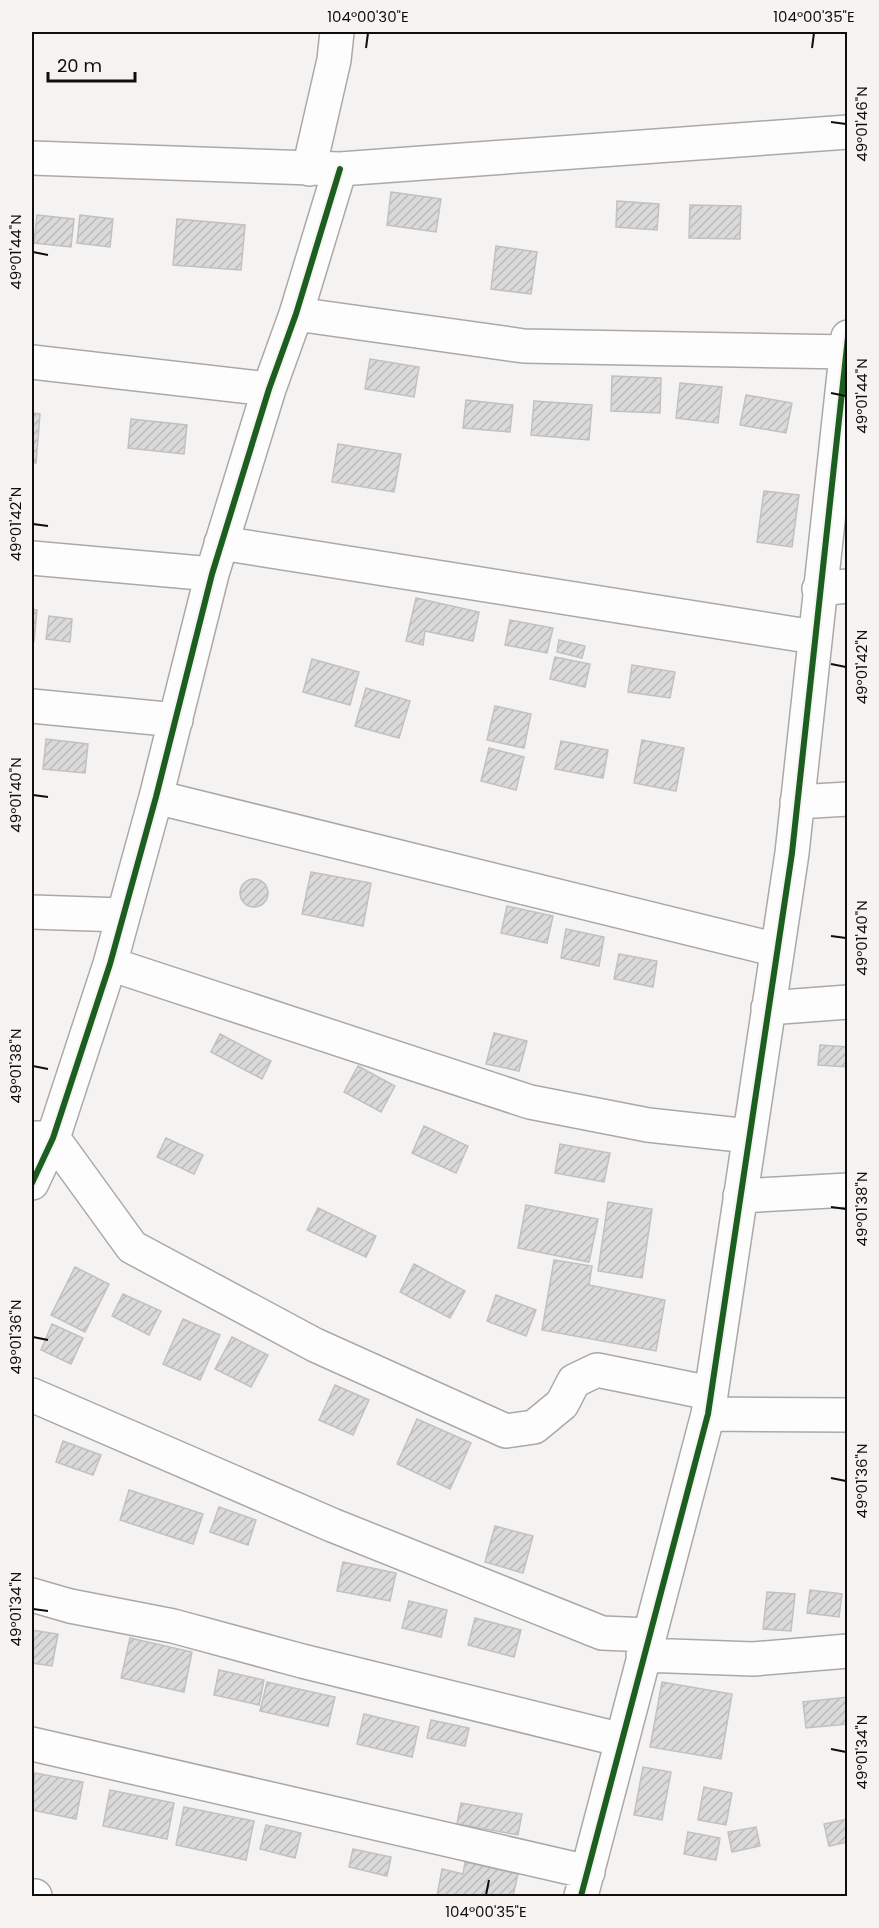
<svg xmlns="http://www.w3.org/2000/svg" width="879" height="1928" viewBox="0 0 879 1928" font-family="Poppins,sans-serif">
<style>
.building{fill:url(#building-hatch);stroke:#c2c1c0;stroke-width:1.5}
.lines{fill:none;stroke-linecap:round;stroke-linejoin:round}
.minor-casing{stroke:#aaa9a8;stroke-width:36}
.minor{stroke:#fefdfd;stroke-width:33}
.cycleway-casing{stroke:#f6f3f1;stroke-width:10}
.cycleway{stroke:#1b5e20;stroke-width:6}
.ticks{fill:none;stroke:#0f0e0d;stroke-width:2}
.neatline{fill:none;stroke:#0f0e0d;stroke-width:2}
.ticks-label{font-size:15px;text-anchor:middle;fill:#0f0e0d}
</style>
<defs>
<pattern id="building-hatch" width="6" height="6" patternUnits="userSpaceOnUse" patternTransform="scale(1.5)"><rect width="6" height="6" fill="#dbdada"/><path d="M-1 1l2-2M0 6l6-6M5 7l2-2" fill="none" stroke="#bbbaba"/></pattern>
</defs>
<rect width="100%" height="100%" fill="#f5f3f2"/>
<path class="building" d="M391,192L441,199L436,232L387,225Z
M617,201L659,204L657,230L616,227Z
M690,205L741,206L740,239L689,238Z
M37,215L74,219L71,247L34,243Z
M80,215L113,219L110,247L77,243Z
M177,219L245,225L241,270L173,265Z
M496,246L537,252L531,294L491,289Z
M370,359L419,367L414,397L365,389Z
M612,376L661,378L660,413L611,411Z
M680,383L722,387L718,423L676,418Z
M746,395L792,403L786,433L740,425Z
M466,400L513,405L510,432L463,428Z
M534,401L592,405L589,440L531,435Z
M32,413L40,414L36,463L32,462Z
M131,419L187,425L184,454L128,448Z
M338,444L401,454L394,492L332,482Z
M764,491L799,495L792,547L757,542Z
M416,598L479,612L473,641L425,631L423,645L406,641Z
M32,609L37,610L34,641L32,640Z
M49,616L72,619L70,642L46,639Z
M510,620L553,628L547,653L505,645Z
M559,640L585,646L582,658L557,652Z
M555,657L590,664L585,687L550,679Z
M312,659L359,672L350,705L303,692Z
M632,665L675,672L670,698L628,692Z
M366,688L410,701L399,738L355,726Z
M495,706L531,714L524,748L487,740Z
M46,739L88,744L85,773L43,769Z
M642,740L684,748L676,791L634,783Z
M561,741L608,750L603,778L555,769Z
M489,748L524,757L516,790L481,781Z
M311,872L371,883L363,926L302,914Z
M240 893a14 14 0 1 1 28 0a14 14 0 1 1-28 0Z
M507,906L553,916L547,943L501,933Z
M566,929L604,937L599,966L561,958Z
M619,954L657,961L653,987L614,979Z
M494,1033L527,1041L519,1071L486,1064Z
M220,1034L271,1061L262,1079L211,1052Z
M820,1045L848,1047V1067L818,1065Z
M358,1066L395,1086L381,1112L344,1092Z
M424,1126L468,1146L456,1173L412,1153Z
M166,1138L203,1155L194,1174L157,1157Z
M560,1144L610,1153L604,1182L555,1173Z
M608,1202L652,1209L642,1278L598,1271Z
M526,1205L598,1219L589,1262L518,1248Z
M318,1208L376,1236L366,1257L307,1230Z
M554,1260L592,1266L589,1285L665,1300L656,1351L542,1330Z
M414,1264L465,1291L450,1318L400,1292Z
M75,1267L109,1284L85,1332L51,1315Z
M123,1294L161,1311L149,1335L112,1316Z
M496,1295L536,1310L526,1336L487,1321Z
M183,1319L220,1335L200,1380L163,1364Z
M52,1324L83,1338L71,1364L41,1350Z
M232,1337L268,1355L251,1387L215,1369Z
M335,1385L369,1400L353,1435L319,1420Z
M417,1419L471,1443L450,1489L397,1464Z
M63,1441L101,1455L93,1475L56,1462Z
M129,1490L203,1514L193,1544L120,1520Z
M219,1507L256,1520L248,1545L210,1532Z
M495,1526L533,1536L523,1573L485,1562Z
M343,1562L396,1573L390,1601L337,1591Z
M810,1590L842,1594L839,1617L807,1613Z
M767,1592L795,1594L791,1631L763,1629Z
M409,1601L447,1610L441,1637L402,1628Z
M475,1618L521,1630L514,1657L468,1645Z
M32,1630L58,1634L52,1666L32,1663Z
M130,1638L192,1652L184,1692L121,1678Z
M219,1670L264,1680L259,1705L214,1695Z
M267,1682L335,1697L328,1726L260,1711Z
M662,1682L732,1694L721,1759L650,1747Z
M848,1697V1724L806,1728L803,1702Z
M364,1714L419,1727L412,1757L357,1744Z
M431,1720L469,1728L465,1746L427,1738Z
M643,1767L671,1772L662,1820L634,1815Z
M35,1773L83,1782L76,1819L32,1810V1792Z
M704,1787L732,1793L726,1825L698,1820Z
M110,1790L174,1803L167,1839L103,1826Z
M461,1803L522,1814L518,1835L457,1824Z
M184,1807L254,1821L246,1860L176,1845Z
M848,1819V1842L829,1846L824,1824Z
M266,1825L301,1833L295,1858L260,1849Z
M756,1827L760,1846L732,1852L728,1832Z
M688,1832L720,1838L716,1860L684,1854Z
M353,1849L391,1857L387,1876L349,1867Z
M465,1862L518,1874L513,1896H437L442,1869L463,1874Z"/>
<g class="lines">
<g class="minor-casing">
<path id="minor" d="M32,158L340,169L848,132
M309,169L334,60L337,32
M296,314L524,346L848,352
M32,362L269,389
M221,543L814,637
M32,558L212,574
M819,589L848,586
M32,706L176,720
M156,797L777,950
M797,802L848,799
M32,912L123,915
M110,964L530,1102L648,1125L749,1136
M768,1008L848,1002
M34,1138H53L132,1247L315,1345L506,1431L534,1427L562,1404L574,1381L597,1370L710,1393
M32,1183L53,1138L110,964L156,797L212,574L269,389L296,314L340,169
M740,1196L848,1190
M32,1395L332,1525L602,1633L649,1635
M708,1414L848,1415
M32,1595L70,1606L173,1626L302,1661L622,1740
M643,1655L753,1659L848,1651
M32,1744L588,1872
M32,1896H35
M581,1896L708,1414L792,853L848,337"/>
</g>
<use href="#minor" class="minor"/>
<g class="cycleway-casing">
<path id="cycleway" d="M32,1183L53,1138L110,964L156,797L212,574L269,389L296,314L340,169
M581,1896L708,1414L792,853L848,337"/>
</g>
<use href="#cycleway" class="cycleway"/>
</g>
<path class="ticks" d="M366,48L368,33M812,48L814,33M831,122L846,124M33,252L48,255M831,393L846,396M33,524L48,526M831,664L846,667M33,795L48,797M831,936L846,938M33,1066L48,1069M831,1207L846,1209M33,1337L48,1340M831,1478L846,1481M33,1609L48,1611M831,1749L846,1752M486,1895L489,1880"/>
<rect width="879" height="1928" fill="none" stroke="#f6f3f1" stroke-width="66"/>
<path d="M48 72v9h87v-9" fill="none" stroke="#0f0e0d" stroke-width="3"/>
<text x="57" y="72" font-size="18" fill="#0f0e0d" stroke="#f6f3f1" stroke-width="4.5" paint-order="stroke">20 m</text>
<rect x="33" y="33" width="813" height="1862" class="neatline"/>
<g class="ticks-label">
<text x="368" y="22">104°00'30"E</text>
<text x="814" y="22">104°00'35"E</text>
<text transform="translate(862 124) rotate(-90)" y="5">49°01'46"N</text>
<text transform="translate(16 252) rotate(-90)" y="5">49°01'44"N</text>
<text transform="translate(862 396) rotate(-90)" y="5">49°01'44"N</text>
<text transform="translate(16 524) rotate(-90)" y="5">49°01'42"N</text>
<text transform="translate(862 667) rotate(-90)" y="5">49°01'42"N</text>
<text transform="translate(16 795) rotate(-90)" y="5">49°01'40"N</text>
<text transform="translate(862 938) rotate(-90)" y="5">49°01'40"N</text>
<text transform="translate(16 1066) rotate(-90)" y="5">49°01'38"N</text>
<text transform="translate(862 1209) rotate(-90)" y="5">49°01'38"N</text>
<text transform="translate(16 1337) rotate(-90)" y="5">49°01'36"N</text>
<text transform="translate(862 1481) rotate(-90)" y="5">49°01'36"N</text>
<text transform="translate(16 1609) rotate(-90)" y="5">49°01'34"N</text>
<text transform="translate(862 1752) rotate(-90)" y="5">49°01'34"N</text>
<text x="486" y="1917">104°00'35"E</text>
</g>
</svg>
